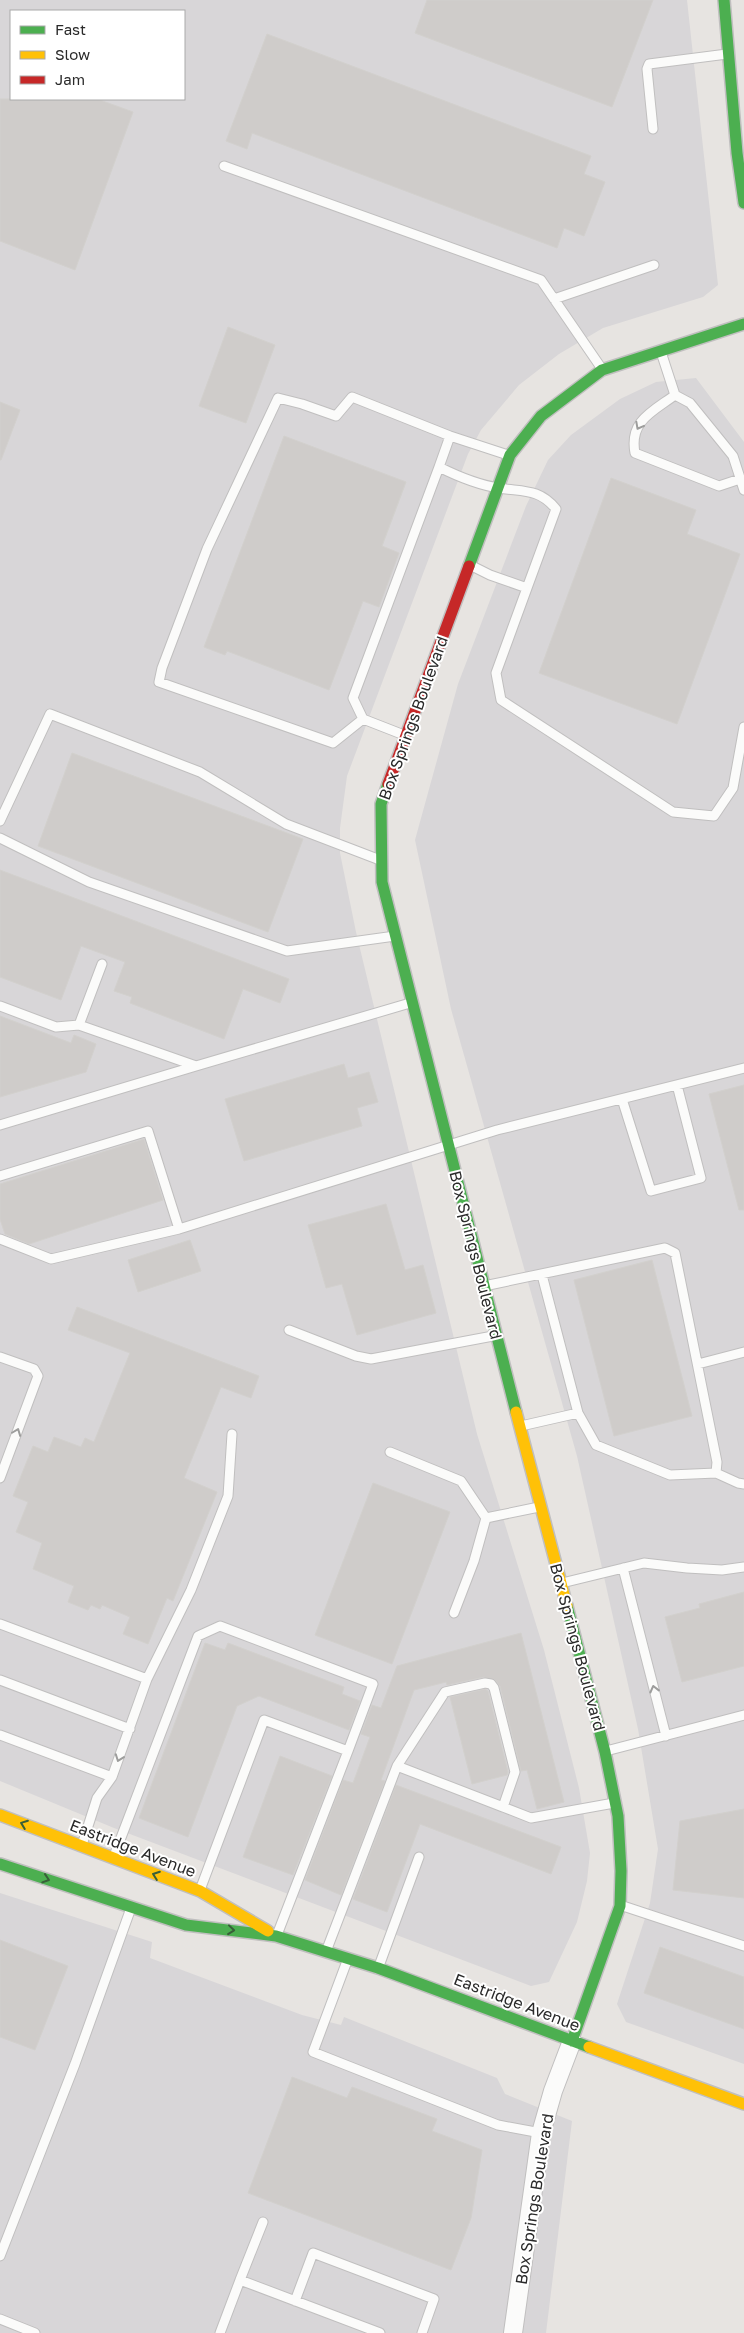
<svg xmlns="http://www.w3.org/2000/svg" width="744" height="2333" viewBox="0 0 744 2333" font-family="'Golos Text',sans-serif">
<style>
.industrial{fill:#d8d6d8;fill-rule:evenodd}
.building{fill:#cfccca;stroke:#d2d0cd}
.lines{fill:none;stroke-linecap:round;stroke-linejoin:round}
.lane-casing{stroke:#c0bfbf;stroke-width:11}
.street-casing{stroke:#c0bfbf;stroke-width:20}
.fast-casing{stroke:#c0bfbf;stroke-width:14}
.slow-casing{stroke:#c0bfbf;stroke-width:14}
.jam-casing{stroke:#c0bfbf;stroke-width:14}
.lane{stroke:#fbfbfa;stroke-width:9}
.street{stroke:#fbfbfa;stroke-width:18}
.fast{stroke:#4caf50;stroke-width:11}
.slow{stroke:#ffc107;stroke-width:11}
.jam{stroke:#c62828;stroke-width:11}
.oneway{stroke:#9d9d9c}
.oneway2{stroke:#385f39}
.labels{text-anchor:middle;stroke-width:4;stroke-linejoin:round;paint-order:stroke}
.street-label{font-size:16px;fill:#2a2a2a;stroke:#fff}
</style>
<rect width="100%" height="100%" fill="#e7e4e1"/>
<path class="industrial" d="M0,0H687L718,285L703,297L603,328L559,354L519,385L481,430L468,454L347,776L340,828V853L356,932L477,1434L544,1650L579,1788L590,1853L587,1881L577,1922L549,1982L531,1986L114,1828L0,1781ZM11,11H184V99H11Z
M696,378L744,442V2064L626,2022L617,2004L650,1903L658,1849L638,1729L577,1456L451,1009L415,840L458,684L526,506L548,460L571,435L620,399L656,382Z
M0,1893L152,1942L150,1958L302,2015L341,2025L344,2017L497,2078L505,2094L572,2121L546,2333H0Z"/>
<path class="building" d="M427,0H653L612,107L415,33Z
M267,34L591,156L584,174L605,182L584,236L564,228L557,248L252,133L247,149L226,141Z
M0,99H97L133,112L75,270L0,241Z
M228,327L275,345L246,423L199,406Z
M0,402L20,410L1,460H0Z
M284,436L406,482L382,546L399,553L379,607L363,601L329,690L227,651L225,655L204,647Z
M611,478L696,510L687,534L740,554L677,724L539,673Z
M72,753L303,839L268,932L38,846Z
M0,870L289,979L280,1003L243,989L224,1039L130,1003L132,997L114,991L125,962L81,946L61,1000L0,977Z
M0,1016L71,1043L74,1035L96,1044L86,1072L0,1097Z
M344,1064L348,1078L369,1072L378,1102L357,1108L362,1126L244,1161L225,1099Z
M744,1085V1210H739L709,1094Z
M144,1139L163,1200L29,1244L5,1234L0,1219V1184Z
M386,1204L405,1270L423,1265L436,1313L357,1335L342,1284L326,1288L308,1225Z
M190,1240L201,1271L138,1292L128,1260Z
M652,1260L692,1416L614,1436L574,1280Z
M77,1307L259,1376L251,1398L221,1387L184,1478L217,1492L173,1601L167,1598L148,1644L123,1634L130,1617L102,1605L100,1609L91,1605L88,1610L68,1602L74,1586L33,1569L42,1543L16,1532L28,1502L13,1496L33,1446L48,1452L54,1437L81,1447L85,1438L94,1442L130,1353L68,1330Z
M373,1483L450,1512L392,1664L315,1635Z
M744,1592V1666L682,1682L665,1617L700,1608L699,1604Z
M521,1633L564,1802L537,1809L527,1770L521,1771L500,1686L495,1680L484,1677L447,1685L446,1682L414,1690L381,1780L385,1781L341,1895L305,1880L343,1780L353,1783L370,1737L361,1734L372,1705L381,1708L397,1666Z
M205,1643L225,1650L228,1643L344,1687L342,1694L360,1701L349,1730L259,1696L237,1706L188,1837L139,1818Z
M485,1689L488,1691L508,1772L507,1775L472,1784L450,1697Z
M280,1756L332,1776L293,1875L243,1857Z
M396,1785L561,1847L551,1874L420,1824L387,1912L353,1899Z
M744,1809V1898L673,1890L680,1821Z
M0,1940L68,1966L35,2050L0,2037Z
M660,1947L744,1977V2029L644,1993Z
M292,2077L347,2098L352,2087L437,2119L432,2131L482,2150L471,2218L451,2270L248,2193Z"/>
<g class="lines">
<g class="lane-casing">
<path id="lane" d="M653,129L647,69L649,64L727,54
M224,166L541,280L602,369
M554,299L654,265
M661,352L675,395L690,403L733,456L744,490
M675,395C652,412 629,421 635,453L719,486L740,479
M439,467L450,436
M527,588L496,673L501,700L673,812L714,816L733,788L744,727
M363,719L333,743L159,682L162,668L207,549L278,398L302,404L336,416L352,397L450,436L508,455
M404,735L363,719L353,698L439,467C457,476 479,485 499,488C522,492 539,488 556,509L527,588L490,575L470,565
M0,821L50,714L200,772L286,824L380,860
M0,838L89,882L287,951L395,936
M0,1006L56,1027L79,1025L196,1066L410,1003
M79,1025L102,964
M622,1099L651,1191L701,1178L677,1085
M0,1125L196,1066
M0,1176L148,1131L179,1229
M0,1239L51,1259L179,1229L497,1130L744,1068
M484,1286L665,1248L675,1253L717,1462L716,1473L670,1475L596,1445L578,1413L542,1275
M289,1330L356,1356L371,1359L493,1336
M0,1357L34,1369L38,1376L0,1478
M698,1364L744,1352
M521,1426L578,1413
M390,1452L461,1481L486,1518L474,1561L454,1613
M716,1473L738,1483L744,1484
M486,1518L539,1507
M623,1568L666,1736
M562,1583L644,1563L687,1568L722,1570L744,1567
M0,1624L147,1679
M0,1680L130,1729
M0,1735L112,1777
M606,1751L744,1715
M397,1766L503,1807
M82,1845L97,1798L112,1777L147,1679L191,1590L228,1496L232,1434
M114,1856L198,1636L220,1626L373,1684L348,1751L264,1720L200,1890
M623,1906L744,1946
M277,1935L348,1751
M327,1949L397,1766L445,1692L485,1683L491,1684L494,1688L515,1772L503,1807L531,1818L614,1803
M347,1961L313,2052L498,2125L541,2133
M379,1966L419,1857
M263,2222L240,2280L380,2333
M0,2256L75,2064L131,1908
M295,2301L313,2253L434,2299L422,2333
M0,2319L35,2333
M220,2333L240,2280"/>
</g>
<g class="street-casing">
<path id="street" d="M513,2333L541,2133L553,2091L572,2041"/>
</g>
<g class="fast-casing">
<path id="fast" d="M724,0L737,153L744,203
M469,566L510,455L541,416L602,370L744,324
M388,784L381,804L382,882L516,1412
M567,1606L605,1752L618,1816L621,1871L620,1906L572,2041
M0,1864L186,1925L276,1936L378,1968L589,2047"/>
</g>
<g class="slow-casing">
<path id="slow" d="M516,1412L567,1606
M0,1815L200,1891L268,1931
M589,2047L744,2104"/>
</g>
<g class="jam-casing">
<path id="jam" d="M388,784L469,566"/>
</g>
<use href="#lane" class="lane"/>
<use href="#street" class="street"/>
<use href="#fast" class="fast"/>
<use href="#slow" class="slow"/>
<use href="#jam" class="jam"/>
</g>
<defs><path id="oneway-chevron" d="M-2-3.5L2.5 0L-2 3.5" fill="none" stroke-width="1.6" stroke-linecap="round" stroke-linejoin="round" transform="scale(1.25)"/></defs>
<g class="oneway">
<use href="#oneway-chevron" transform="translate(639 426) rotate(118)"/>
<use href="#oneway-chevron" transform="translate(17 1432) rotate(-69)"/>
<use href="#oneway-chevron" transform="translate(654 1689) rotate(-104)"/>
<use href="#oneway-chevron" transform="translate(119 1758) rotate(110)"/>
</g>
<g class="oneway2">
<use href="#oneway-chevron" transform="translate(24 1824) rotate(-159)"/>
<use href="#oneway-chevron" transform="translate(156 1875) rotate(-160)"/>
<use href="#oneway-chevron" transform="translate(46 1879) rotate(18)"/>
<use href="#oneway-chevron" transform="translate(231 1930) rotate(6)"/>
</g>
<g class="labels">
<g class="street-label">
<text transform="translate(413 718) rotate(-70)" y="6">Box Springs Boulevard</text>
<text transform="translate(476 1255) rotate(76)" y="6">Box Springs Boulevard</text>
<text transform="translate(578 1647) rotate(75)" y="6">Box Springs Boulevard</text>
<text transform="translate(133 1848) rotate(21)" y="6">Eastridge Avenue</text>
<text transform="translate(517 2002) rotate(21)" y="6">Eastridge Avenue</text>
<text transform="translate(534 2199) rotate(-81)" y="6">Box Springs Boulevard</text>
</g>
</g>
<rect x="10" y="10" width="175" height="90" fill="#ffffff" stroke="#aaaaaa"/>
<rect x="20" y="26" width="25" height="8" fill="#4caf50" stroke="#aaaaaa"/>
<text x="55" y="35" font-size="15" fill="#2a2a2a">Fast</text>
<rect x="20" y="51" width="25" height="8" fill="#ffc107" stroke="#aaaaaa"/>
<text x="55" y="60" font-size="15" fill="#2a2a2a">Slow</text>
<rect x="20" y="76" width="25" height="8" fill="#c62828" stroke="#aaaaaa"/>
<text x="55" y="85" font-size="15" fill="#2a2a2a">Jam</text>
</svg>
